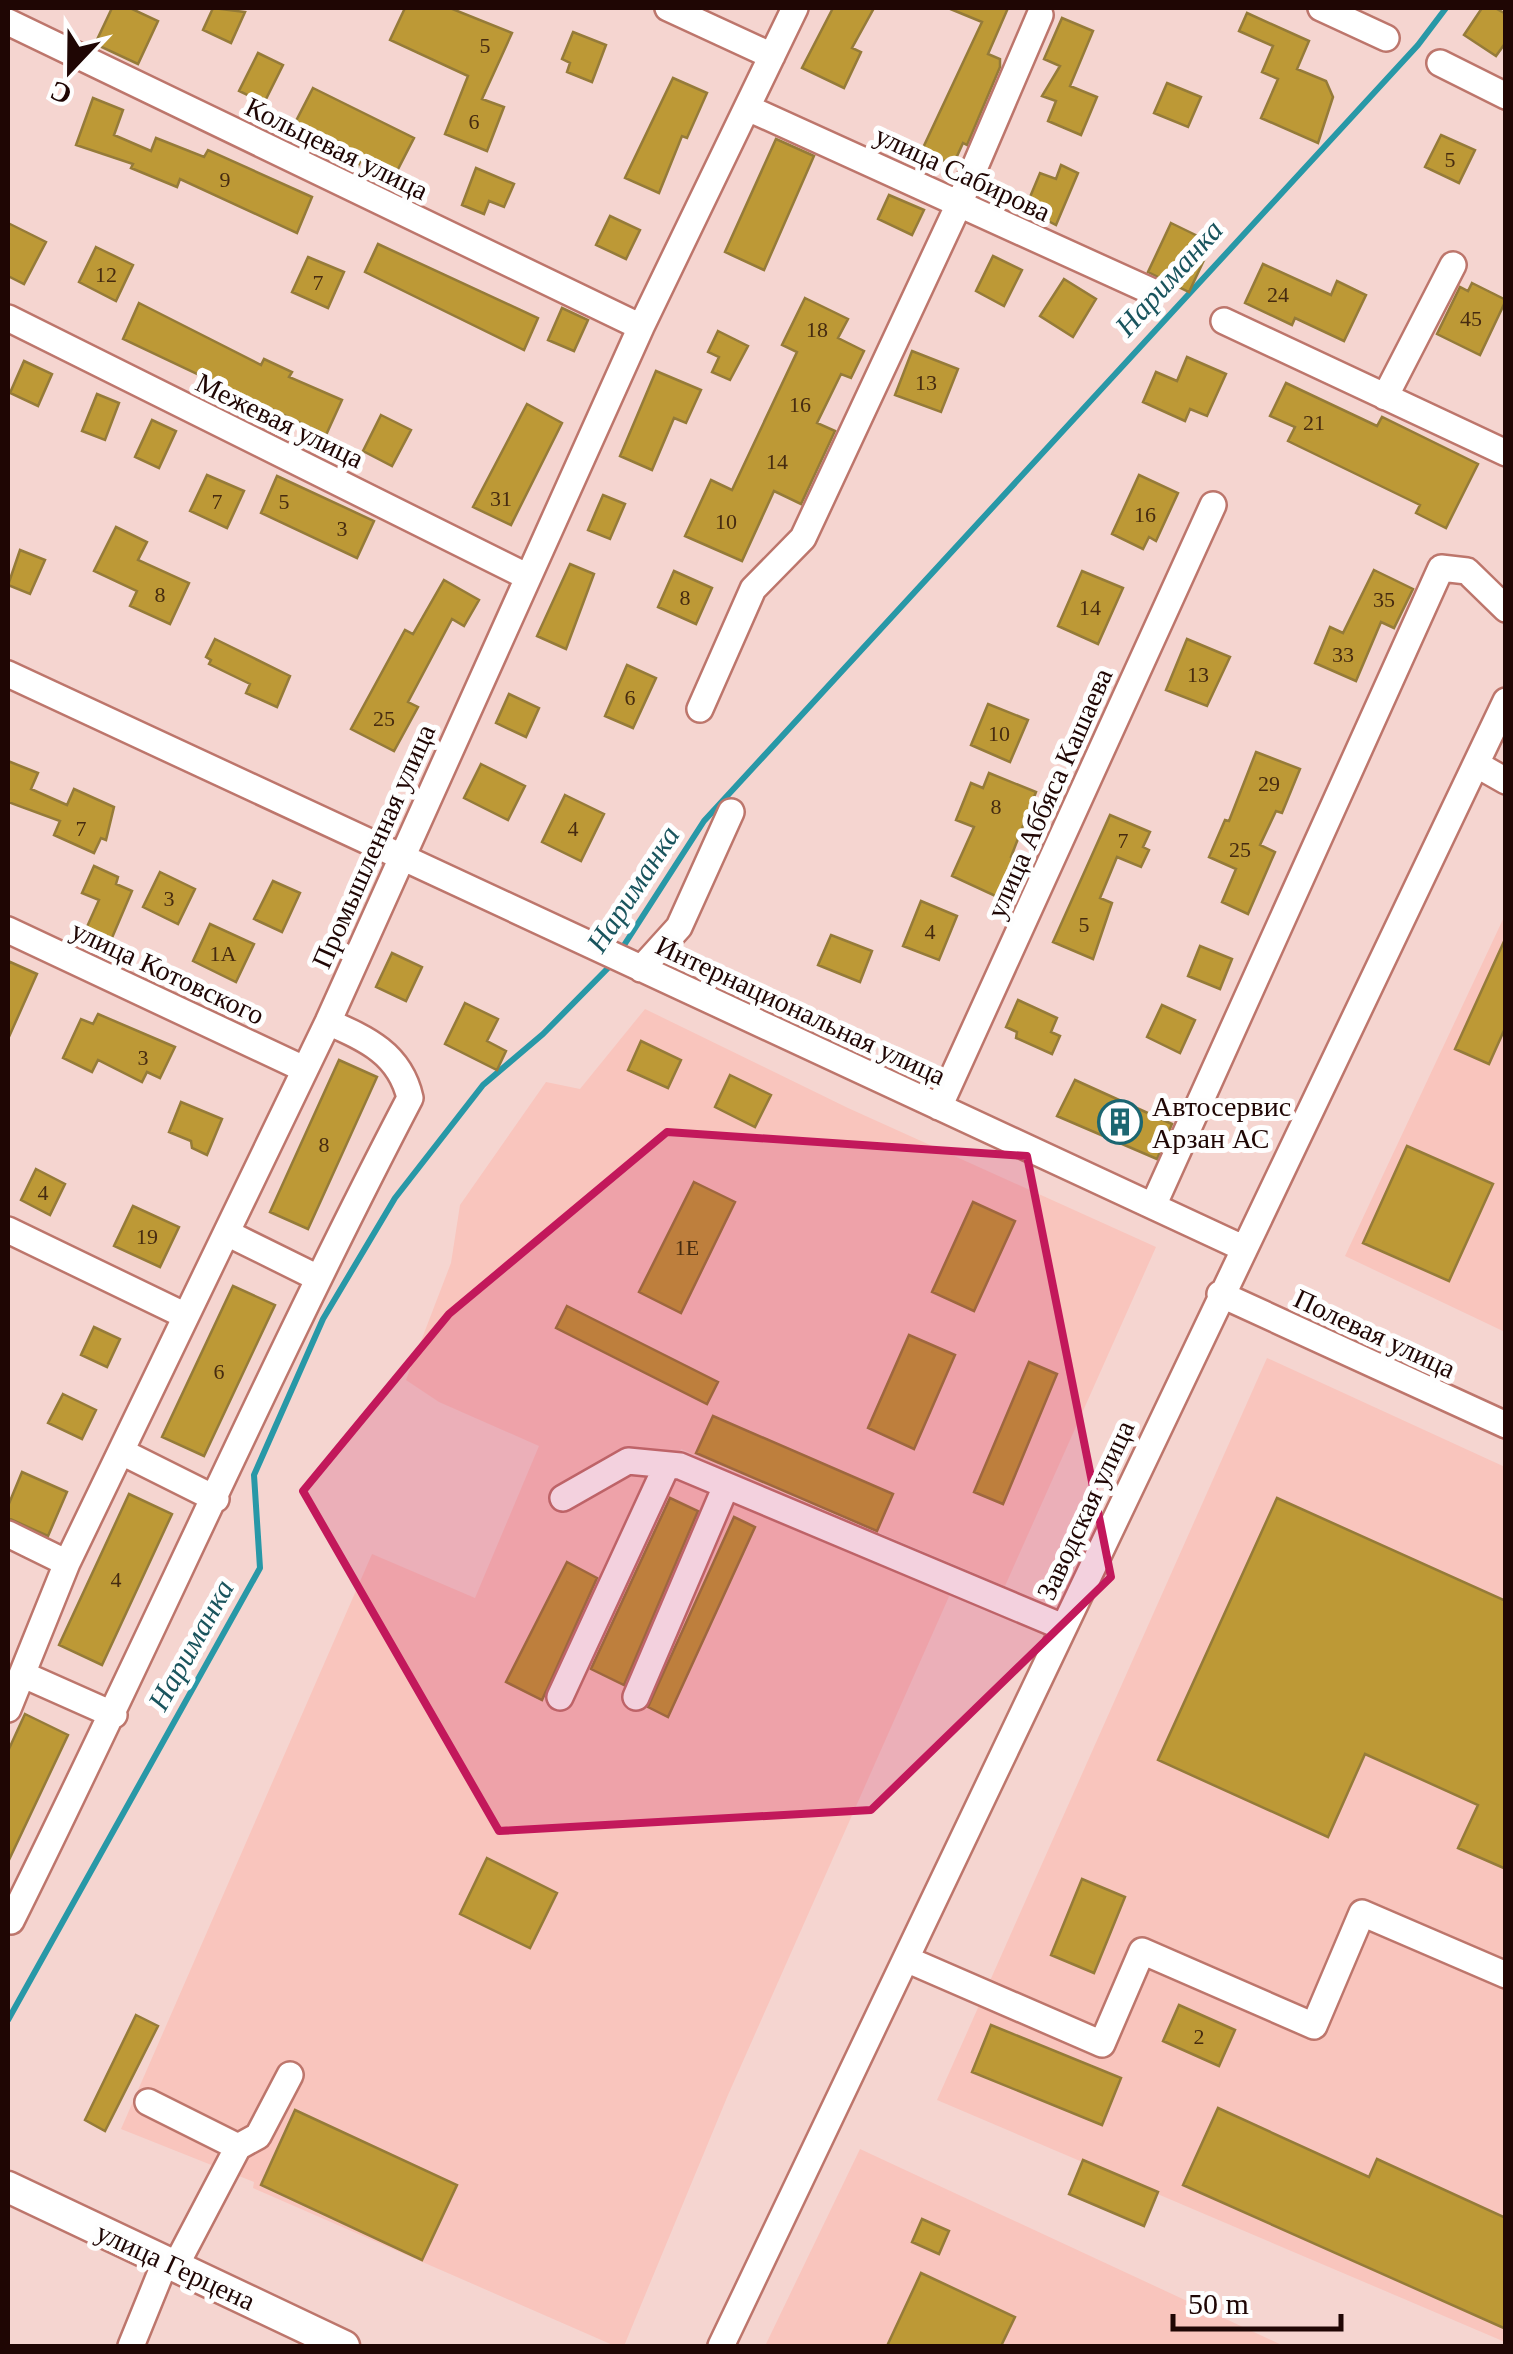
<svg xmlns="http://www.w3.org/2000/svg" width="1513" height="2354" viewBox="0 0 1513 2354" font-family="Georgia,serif">
<style>
.built{fill:#f9c5bd}
.lines{fill:none;stroke-linecap:round;stroke-linejoin:round}
.stream{stroke:#2898a7;stroke-width:6}
.building{fill:#bd9936;stroke:#957b39;stroke-width:2.5}
.minor-casing{stroke:#bd766c;stroke-width:30}
.major-casing{stroke:#bd766c;stroke-width:35}
.minor{stroke:#fff;stroke-width:25}
.major{stroke:#fff;stroke-width:30}
.marked{fill:#c2185b;fill-opacity:0.2;stroke:#c2185b;stroke-width:8;stroke-linejoin:round}
.labels{text-anchor:middle;stroke-width:10;stroke-linejoin:round;paint-order:stroke}
.number-label{font-size:22px;fill:#462b10}
.street-label{font-size:28px;fill:#1f0604;stroke:#fefefe}
.poi-label{font-size:28px;fill:#1f0604;stroke:#fefefe;text-anchor:start}
.water-label{font-size:30px;font-style:italic;fill:#19545d;stroke:#fefefe}
</style>
<rect width="100%" height="100%" fill="#f5d5d0"/>
<path class="built" d="M1505,915V1332L1345,1256Z
M645,1009L848,1108L1156,1247L1005,1586L681,1449L672,1468L951,1592L728,2095L624,2346H615L253,2188L254,2182L121,2129L372,1554L475,1598L539,1446L439,1402L406,1380L451,1263L460,1205L546,1082L580,1089Z
M1267,1358L1505,1467V2342L937,2100Z
M860,2149L1284,2346H765Z"/>
<g class="lines">
<path class="stream" d="M619,953L704,821L1418,45L1446,8
M8,2020L260,1568L254,1475L323,1319L395,1198L483,1085L543,1034L612,964"/>
</g>
<path class="building" d="M112,8H130L158,21L138,64L95,44Z
M213,8L245,12L231,43L203,30Z
M405,8H450L512,33L482,99L504,107L487,151L445,134L468,76L390,40Z
M833,8H874L852,48L861,52L844,88L802,68Z
M948,8H1008L988,54L1000,59V67L967,145L963,143L953,165L922,150L982,22Z
M1482,8H1495L1506,14V42L1496,56L1464,35Z
M1247,13L1309,41L1297,69L1326,81L1333,97L1318,143L1261,118L1278,79L1262,72L1273,46L1239,31Z
M1062,18L1093,31L1070,86L1097,97L1081,135L1048,121L1056,101L1042,96L1060,66L1044,59Z
M573,32L606,45L592,82L567,72L570,63L562,59Z
M258,53L283,65L264,103L239,91Z
M673,78L707,93L687,138L682,136L659,193L625,178Z
M1167,83L1201,97L1188,127L1154,113Z
M313,88L414,138L396,173L363,156L358,166L339,156L344,145L295,123Z
M93,98L123,110L114,135L151,151L156,138L204,157L208,150L312,197L297,233L180,179L177,187L131,168L133,164L76,145Z
M1441,135L1475,150L1459,183L1425,167Z
M776,139L814,156L764,270L725,252Z
M1061,165L1078,173L1056,225L1025,209L1040,173L1056,179Z
M476,168L514,184L504,207L489,201L484,214L462,205Z
M889,195L924,210L912,235L878,219Z
M610,216L640,230L626,259L596,245Z
M8,223L46,242L24,284L8,276Z
M1171,223L1212,243L1189,292L1148,272Z
M378,244L538,318L524,350L365,272Z
M96,247L133,265L116,301L79,282Z
M993,256L1022,270L1004,306L976,291Z
M308,257L344,272L328,308L292,292Z
M1263,264L1331,295L1337,281L1366,295L1344,341L1295,318L1292,325L1245,303Z
M1064,279L1096,299L1073,337L1040,316Z
M1472,283L1506,300L1480,355L1437,334L1460,287L1468,291Z
M805,298L848,319L838,338L864,351L851,378L841,374L817,423L835,431L801,504L774,491L742,561L685,536L711,480L732,490L797,352L782,345Z
M139,303L261,365L264,359L292,372L289,377L342,400L326,435L123,339Z
M562,308L588,320L574,351L548,340Z
M718,331L748,346L730,380L712,372L719,357L708,352Z
M912,351L958,369L941,412L895,395Z
M1187,357L1226,374L1207,416L1190,409L1185,421L1143,402L1156,372L1177,381Z
M24,361L52,374L38,406L10,393Z
M656,371L701,390L686,423L674,418L652,470L620,456Z
M1286,383L1377,426L1382,417L1478,464L1446,528L1416,513L1420,505L1288,441L1295,427L1270,416Z
M97,394L119,403L105,440L82,431Z
M527,404L562,423L511,525L473,507Z
M381,415L411,430L392,466L363,451Z
M152,420L176,431L159,468L135,457Z
M207,475L244,491L227,528L190,511Z
M1139,475L1178,493L1156,541L1149,537L1143,549L1112,534Z
M277,476L374,521L357,558L261,513Z
M603,495L625,504L610,539L588,530Z
M116,527L147,542L138,560L189,583L170,624L130,606L137,591L94,571Z
M20,550L45,560L30,594L8,585Z
M570,564L594,574L566,649L537,636Z
M1374,570L1413,589L1394,628L1381,622L1356,681L1315,663L1330,627L1343,633Z
M674,571L712,588L696,624L658,607Z
M1082,571L1123,588L1098,644L1058,626Z
M444,580L479,600L464,626L452,619L408,702L418,707L394,751L351,729L405,630L413,634Z
M215,639L290,676L277,707L246,693L250,684L209,664L211,660L206,657Z
M1187,639L1230,657L1207,706L1166,690Z
M627,665L656,678L633,728L605,716Z
M509,694L539,708L526,737L496,723Z
M988,704L1028,720L1010,762L971,745Z
M1256,752L1300,769L1282,813L1276,811L1260,845L1275,852L1248,914L1222,902L1236,869L1209,857L1225,820L1229,821Z
M8,761L38,773L31,789L67,805L74,789L114,807L106,840L101,838L94,853L54,835L60,821L8,802Z
M481,764L525,786L508,820L464,798Z
M989,773L1036,792L1011,857L1019,861L1002,899L952,876L974,827L956,820L971,783L983,788Z
M565,795L604,814L581,861L542,842Z
M1110,815L1150,832L1143,847L1149,850L1141,867L1117,857L1100,898L1112,903L1093,959L1053,942Z
M94,866L118,877L116,884L132,891L111,940L86,929L99,900L82,893Z
M160,872L195,889L178,924L143,907Z
M273,881L300,893L282,932L254,919Z
M921,901L957,916L939,960L903,946Z
M210,924L254,944L236,982L193,961Z
M831,935L872,951L860,982L818,965Z
M1506,937V1026L1489,1064L1455,1049Z
M1200,946L1232,959L1220,989L1188,976Z
M392,953L422,967L406,1001L376,987Z
M8,961L37,974L8,1039Z
M1018,1000L1057,1018L1051,1032L1060,1036L1052,1054L1016,1038L1017,1032L1006,1027Z
M465,1003L498,1019L487,1041L506,1051L497,1070L445,1044Z
M1162,1005L1195,1020L1180,1053L1147,1037Z
M98,1014L175,1047L160,1078L147,1072L142,1082L98,1060L92,1072L63,1058L81,1019L93,1024Z
M641,1041L681,1060L668,1088L628,1070Z
M339,1060L377,1077L308,1229L270,1212Z
M730,1075L771,1095L755,1127L715,1107Z
M1075,1080L1172,1124L1157,1159L1057,1116Z
M181,1102L222,1119L207,1155L192,1148L191,1141L169,1132Z
M1407,1146L1493,1184L1449,1281L1363,1243Z
M36,1169L65,1184L50,1215L21,1200Z
M694,1182L735,1202L681,1313L639,1292Z
M973,1202L1015,1221L974,1311L932,1292Z
M133,1206L179,1227L160,1267L114,1246Z
M233,1286L275,1305L204,1456L162,1437Z
M567,1306L718,1382L707,1404L556,1328Z
M94,1327L120,1339L107,1367L81,1355Z
M909,1335L955,1355L914,1449L868,1428Z
M1029,1362L1057,1374L1003,1504L974,1492Z
M63,1394L96,1410L82,1439L48,1423Z
M713,1416L893,1494L877,1531L696,1453Z
M22,1472L67,1492L48,1536L8,1518V1506Z
M129,1494L172,1514L102,1665L59,1645Z
M670,1498L698,1511L624,1685L591,1669Z
M1277,1498L1506,1601V1869L1458,1848L1478,1805L1365,1754L1328,1837L1158,1760Z
M734,1517L755,1527L668,1717L648,1707Z
M567,1562L597,1578L542,1700L506,1682Z
M25,1714L68,1735L8,1862V1751Z
M487,1858L557,1893L530,1948L460,1914Z
M1082,1879L1125,1897L1094,1973L1051,1955Z
M1179,2005L1235,2030L1219,2066L1163,2041Z
M136,2015L158,2026L105,2131L85,2120Z
M991,2025L1121,2078L1102,2125L972,2072Z
M1218,2108L1369,2177L1377,2159L1506,2218V2329L1183,2185Z
M295,2110L457,2185L422,2260L261,2185Z
M1083,2160L1158,2192L1144,2226L1069,2194Z
M922,2219L949,2231L939,2254L912,2242Z
M921,2273L1015,2317L1001,2346H887Z"/>
<g class="lines">
<g class="minor-casing">
<path id="minor" d="M668,8L772,56
M1321,8L1386,38
M8,22L641,327
M1440,63L1506,96
M748,108L1153,292
M8,318L526,576
M1224,321L1506,453
M1385,397L1453,265
M8,674L1243,1248
M700,709L753,589L803,538L959,204L1040,15
M1476,764L1506,781
M8,930L304,1069
M641,969L679,927L731,812
M939,1107L1213,505
M1153,1206L1441,568L1467,571L1506,609
M8,1230L186,1316
M227,1233L316,1277
M1220,1294L1506,1425
M122,1452L216,1499
M563,1498L628,1461L680,1466L1063,1627
M8,1534L67,1563
M24,1675L114,1715
M560,1697L667,1465
M636,1697L726,1486
M8,1709L67,1563L328,1022L641,327L795,8
M8,1920L11,1921C147,1648 269,1368 410,1098C400,1054 367,1039 328,1022
M906,1959L1102,2044L1142,1951L1314,2026L1362,1913L1506,1975
M148,2102L238,2147
M176,2265L238,2147L258,2136L290,2075
M131,2346L166,2260
M721,2346L1506,701"/>
</g>
<g class="major-casing">
<path id="major" d="M8,2187L344,2346"/>
</g>
<use href="#minor" class="minor"/>
<use href="#major" class="major"/>
</g>
<path class="marked" d="M667,1132L1027,1156L1111,1577L871,1810L499,1831L303,1491L449,1314Z"/>
<defs>
<g id="building-ring" transform="scale(2.25)"><circle r="9.5" fill="#fefefe" stroke="#1b6671" stroke-width="1.5"/><path d="M-4-6H4V6H1V3H-1V6H-4ZM-2.5-4.3h1.7v1.8h-1.7ZM.8-4.3h1.7v1.8H.8ZM-2.5-1h1.7V.8h-1.7ZM.8-1h1.7V.8H.8Z" fill="#1b6671"/></g>
</defs>
<g fill-rule="evenodd">
<use href="#building-ring" x="1120" y="1122"/>
</g>
<g class="labels">
<g class="number-label">
<text x="485" y="53">5</text>
<text x="474" y="129">6</text>
<text x="1450" y="167">5</text>
<text x="225" y="187">9</text>
<text x="106" y="282">12</text>
<text x="318" y="290">7</text>
<text x="1278" y="302">24</text>
<text x="1471" y="326">45</text>
<text x="817" y="337">18</text>
<text x="926" y="390">13</text>
<text x="800" y="412">16</text>
<text x="1314" y="430">21</text>
<text x="777" y="469">14</text>
<text x="501" y="506">31</text>
<text x="217" y="509">7</text>
<text x="284" y="509">5</text>
<text x="1145" y="522">16</text>
<text x="726" y="529">10</text>
<text x="342" y="536">3</text>
<text x="160" y="602">8</text>
<text x="685" y="605">8</text>
<text x="1384" y="607">35</text>
<text x="1090" y="615">14</text>
<text x="1343" y="662">33</text>
<text x="1198" y="682">13</text>
<text x="630" y="705">6</text>
<text x="384" y="726">25</text>
<text x="999" y="741">10</text>
<text x="1269" y="791">29</text>
<text x="996" y="814">8</text>
<text x="81" y="836">7</text>
<text x="573" y="836">4</text>
<text x="1123" y="848">7</text>
<text x="1240" y="857">25</text>
<text x="169" y="906">3</text>
<text x="1084" y="932">5</text>
<text x="930" y="939">4</text>
<text x="223" y="961">1А</text>
<text x="143" y="1065">3</text>
<text x="324" y="1152">8</text>
<text x="43" y="1200">4</text>
<text x="147" y="1244">19</text>
<text x="687" y="1255">1Е</text>
<text x="219" y="1379">6</text>
<text x="116" y="1587">4</text>
<text x="1199" y="2044">2</text>
</g>
<g class="street-label">
<text transform="translate(337 148) rotate(26)" y="10">Кольцевая улица</text>
<text transform="translate(963 173) rotate(25)" y="10">улица Сабирова</text>
<text transform="translate(280 420) rotate(26)" y="10">Межевая улица</text>
<text transform="translate(1049 793) rotate(-66)" y="10">улица Аббяса Кашаева</text>
<text transform="translate(373 846) rotate(-66)" y="10">Промышленная улица</text>
<text transform="translate(168 972) rotate(25)" y="10">улица Котовского</text>
<text transform="translate(801 1010) rotate(25)" y="10">Интернациональная улица</text>
<text transform="translate(1375 1333) rotate(25)" y="10">Полевая улица</text>
<text transform="translate(1085 1510) rotate(-65)" y="10">Заводская улица</text>
<text transform="translate(176 2266) rotate(25)" y="10">улица Герцена</text>
</g>
<g class="poi-label">
<text x="1152" y="1116">Автосервис<tspan x="1152" dy="32">Арзан АС</tspan></text>
</g>
<g class="water-label">
<text transform="translate(1169 278) rotate(-48)" y="10">Нариманка</text>
<text transform="translate(633 889) rotate(-57)" y="10">Нариманка</text>
<text transform="translate(191 1645) rotate(-61)" y="10">Нариманка</text>
</g>
</g>
<rect width="1513" height="2354" fill="none" stroke="#1f0604" stroke-width="20"/>
<g transform="translate(70 70) rotate(202)" stroke="#fefefe" stroke-width="8" paint-order="stroke">
<path d="M0-8L18 38L0 25L-18 38Z" fill="#1f0604"/>
<text y="-15" font-size="28" font-weight="bold" text-anchor="middle" fill="#1f0604">С</text>
</g>
<path d="M1173 2314v15h168v-15" fill="none" stroke="#1f0604" stroke-width="5"/>
<text x="1188" y="2314" font-size="30" fill="#1f0604" stroke="#fefefe" stroke-width="8" paint-order="stroke">50 m</text>
</svg>
